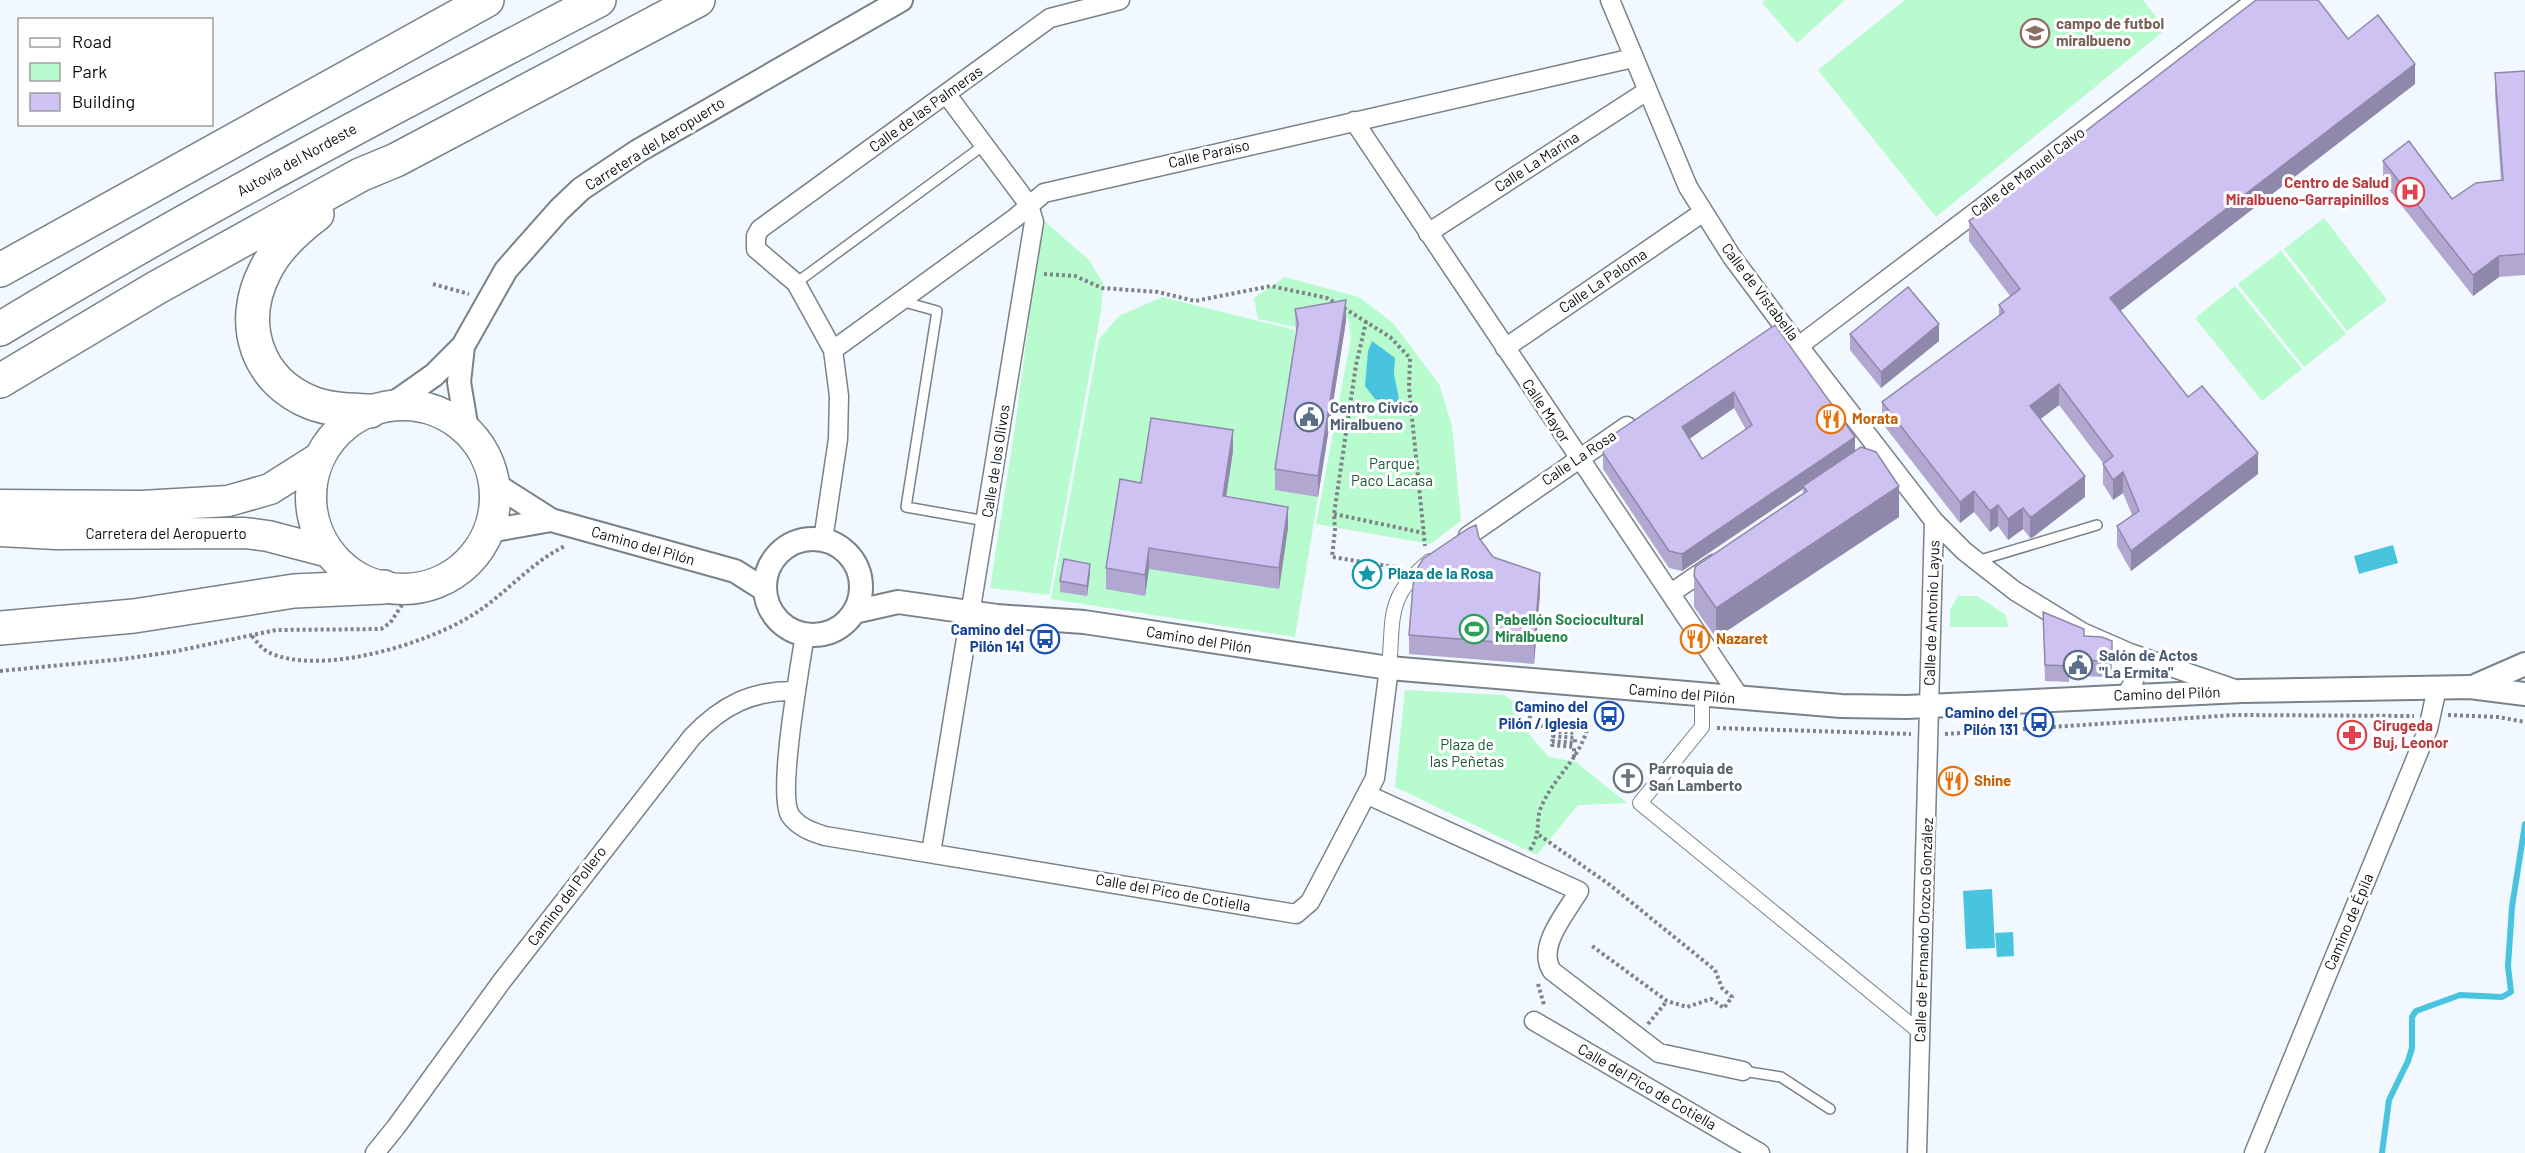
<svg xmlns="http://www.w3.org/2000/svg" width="2525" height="1153" viewBox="0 0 2525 1153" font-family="Barlow,sans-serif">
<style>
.green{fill:#b7fbcf}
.water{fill:#49c4df}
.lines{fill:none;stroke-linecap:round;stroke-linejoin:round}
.stream{stroke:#49c4df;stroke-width:6}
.service-casing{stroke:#798189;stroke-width:12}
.pedestrian-casing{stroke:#798189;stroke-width:16}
.minor-casing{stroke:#798189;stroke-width:21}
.tertiary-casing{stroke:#798189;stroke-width:26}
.trunk-casing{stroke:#798189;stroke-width:33}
.motorway-casing{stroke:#798189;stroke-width:36}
.path{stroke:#7e8388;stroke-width:4;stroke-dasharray:3 3;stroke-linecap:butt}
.service{stroke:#fff;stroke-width:9}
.pedestrian{stroke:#fff;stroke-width:14}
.minor{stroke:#fff;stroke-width:18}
.tertiary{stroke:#fff;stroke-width:22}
.trunk{stroke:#fff;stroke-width:30}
.motorway{stroke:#fff;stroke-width:33}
.wall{fill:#b1a7d1;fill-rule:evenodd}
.shaded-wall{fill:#9088aa}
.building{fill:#cec2f3;stroke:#9088aa;stroke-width:1.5;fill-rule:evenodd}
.labels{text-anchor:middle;stroke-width:6;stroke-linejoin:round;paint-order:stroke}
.education-label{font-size:15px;font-weight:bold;fill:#785e54;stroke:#fff;text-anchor:start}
.street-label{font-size:15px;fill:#0c0f12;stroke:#fff}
.health-label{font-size:15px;font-weight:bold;fill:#be3a42;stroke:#fff;text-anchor:end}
.service-label{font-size:15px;font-weight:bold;fill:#4e5e75;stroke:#fff;text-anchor:start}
.food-label{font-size:15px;font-weight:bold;fill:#c56008;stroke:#fff;text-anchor:start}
.park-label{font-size:15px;fill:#185836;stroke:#fff}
.culture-label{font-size:15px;font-weight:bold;fill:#0d838f;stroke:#fff;text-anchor:start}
.leisure-label{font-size:15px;font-weight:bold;fill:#27864d;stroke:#fff;text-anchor:start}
.transit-label{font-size:15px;font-weight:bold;fill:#164399;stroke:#fff;text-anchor:end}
.worship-label{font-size:15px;font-weight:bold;fill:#5b616d;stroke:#fff;text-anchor:start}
</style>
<rect width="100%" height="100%" fill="#f1f8ff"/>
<path class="green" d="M1765,0H1845L1797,43L1762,3Z
M1905,0H2143L2166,29L1936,217L1818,70Z
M2324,218L2387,300L2347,331L2284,249Z
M1042,219L1089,260L1103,283L1101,311L1049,595L990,588L1015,427Z
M2281,251L2346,334L2304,367L2238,284Z
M1285,277L1359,297L1393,323L1439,384L1452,426L1461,521L1430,544L1316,524L1351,338L1348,318L1294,327L1258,319L1254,298Z
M2235,286L2302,369L2262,401L2195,318Z
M1162,297L1295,330L1318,497L1295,637L1051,599L1099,339L1119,316Z
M1958,596H1977L2006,615L2008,627H1950V610Z
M1405,690L1504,695L1523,708L1521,725L1549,757L1576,762L1627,803L1578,805L1537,855L1395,787Z"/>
<path class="water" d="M1372,341L1395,358L1394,374L1400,404L1375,399L1365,386L1368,351Z
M2393,545L2398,563L2359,574L2354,556Z
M1992,889L1995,948L1966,949L1963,891Z
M2013,932L2014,956L1997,957L1995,933Z"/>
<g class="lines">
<path class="stream" d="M2382,1153L2389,1100L2408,1061L2412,1048V1017L2416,1011L2460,995L2502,997L2511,992L2508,966L2512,907L2525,824"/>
<g class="service-casing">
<path id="service" d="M796,283L984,145
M901,301L937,311L906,507L986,521
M1977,561L2097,525
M1743,1071L1781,1077L1830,1109"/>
</g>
<g class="pedestrian-casing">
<path id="pedestrian" d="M1389,668C1394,617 1385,597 1430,561
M1702,695V727L1640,803L1921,1033"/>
</g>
<g class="minor-casing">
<path id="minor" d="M1610,0L1688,187L1732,257L1781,323L1934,521L1964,551L2015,591L2082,632L2130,653L2232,688
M1354,121L1741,699
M1428,233L1647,91
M1800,345L2256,0
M1505,348L1702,213
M833,350L1015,218L1044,193L1633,58
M1468,536L1627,426
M823,540L838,439L839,396L833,350L796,283L756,249V236L760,229L1050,18L1120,0
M1671,593L1714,564
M805,634C800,667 777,792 790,815C798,827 812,832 825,836L1296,914L1310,902L1375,778L1389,668
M2125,695C2136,683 2140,667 2130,653
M1368,795L1579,891C1566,913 1536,947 1552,971L1659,1053L1743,1071
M931,853L1034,222L1029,205L947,95
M1534,1021L1760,1153
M375,1153L396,1127L502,981L692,737C722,705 753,690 796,691
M1917,1153L1934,521
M2254,1153L2428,729L2437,688"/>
</g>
<g class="tertiary-casing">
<path id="tertiary" d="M390,406L434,375L463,346
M467,430L459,382L463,346L506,270L559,210L581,189L638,151L901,0
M493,483L551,520L735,571L765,590
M489,531L551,520
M765 587a48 48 0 1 1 96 0a48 48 0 1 1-96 0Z
M854,612L898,602L997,616L1084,622L1389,668L1841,706L1907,707L2242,691L2470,687L2525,694
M2477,685L2525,664"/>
</g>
<g class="trunk-casing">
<path id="trunk" d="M311 497a92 92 0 1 1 184 0a92 92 0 1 1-184 0Z
M0,505L142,506L228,501L270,489L319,458
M0,531L56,534L245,533L268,536L329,552"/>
</g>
<g class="motorway-casing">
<path id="motorway" d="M317,214C297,229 276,248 265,271C238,323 256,381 312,403C330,410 351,410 370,411
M0,270L487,0
M0,329C195,211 397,105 599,0
M0,381L156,288L360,175L396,160L698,0
M0,628L134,616L294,591L384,587"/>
</g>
<path class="path" d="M1044,274L1075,276L1102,288L1158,292L1195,301L1271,286L1327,298L1337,304
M433,284L469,294
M1344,308L1366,322
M1334,514L1424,533
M1401,568L1332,557L1335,530L1334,514L1356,365L1366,322L1390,337L1410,358L1409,388L1425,546
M252,636C257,642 261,648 268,652C319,677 428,644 474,614C506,594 530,563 565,546
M0,671L123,659L172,652L276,630L381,629L390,623L402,605
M2448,715L2498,717L2525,722
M1530,716L1529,722L1533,725L1576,729L1575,733L1554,731L1553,736L1575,738V743L1552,741V745L1574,747V760
M1717,728L1911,734
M1945,734L2235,715L2414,716
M1539,835L1610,885L1715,970L1722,988L1732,997L1724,1008L1711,999L1687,1007L1667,1001L1592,946
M1530,850C1543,829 1534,822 1542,805C1556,774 1580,760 1589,723
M1538,984L1544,1005
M1648,1024L1667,1001"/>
<use href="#service" class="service"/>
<use href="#pedestrian" class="pedestrian"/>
<use href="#minor" class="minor"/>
<use href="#tertiary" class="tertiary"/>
<use href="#trunk" class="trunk"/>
<use href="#motorway" class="motorway"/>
</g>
<path class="wall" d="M2348,39L2415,84L2120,311L2188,397L2258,474L2131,571L2117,546V526L2132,515L2123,493L2113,500L2103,484V463L2059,405L2040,419L2085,497L2033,537L2030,538L2023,529L2008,540L1998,526L1990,532L1974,512L1960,523L1882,423V402L1999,317V305L2010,296L1969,241V221Z
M2525,71V275L2499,277L2473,296L2383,182V161L2452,199L2501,180L2495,94V73Z
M1295,309L1346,321L1318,497L1275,490V469L1296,335Z
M1775,325L1899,517L1716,638L1694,607V576L1803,494V489L1682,571L1669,568L1603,469V453ZM1734,408L1746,430L1702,459L1689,439Z
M1850,334L1939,341L1881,388L1850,350Z
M1233,451L1226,497L1288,528L1279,589L1149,569L1145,596L1106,589V568L1141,483Z
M1479,538L1493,557L1540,593L1534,664L1409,654V635L1418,575Z
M1090,574L1087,596L1060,592V581Z
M2043,612L2084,636L2112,641V677L2069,676V682L2045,681Z"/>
<path class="shaded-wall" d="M2415,64V84L2110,319V298Z
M2499,256V277L2473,296V275Z
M1346,300V321L1318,497V476Z
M1939,324V341L1881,388V372Z
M2059,384V405L2030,427V406Z
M1734,392V408L1682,444V427Z
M1233,430V451L1223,517V496Z
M1855,437V454L1803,486V489L1682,571V554Z
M2258,453V474L2131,571V551Z
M2123,472V493L2113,500V480Z
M2085,476V497L2033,537L2030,538V517Z
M1899,486V517L1716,638V608Z
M1974,491V512L1960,523V502Z
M1998,505V526L1990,532V511Z
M1288,507V528L1279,589V568Z
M2023,508V529L2008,540V519Z
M1149,548V569L1145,596V575Z
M1090,564V574L1087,596V586Z
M1540,573V593L1534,664V645Z"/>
<path class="building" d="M2256,0H2318L2348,39L2378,15L2415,64L2110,298L2188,397L2202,386L2258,453L2131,551L2117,526L2139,511L2123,472L2113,480L2103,464L2113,456L2059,384L2030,406L2085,476L2033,516L2030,517L2023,508L2008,519L1998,505L1990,511L1974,491L1960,502L1882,402L2004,312L1999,305L2020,289L1969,221Z
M2525,71V254L2499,256L2473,275L2383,161L2409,141L2452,199L2476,183L2503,180L2495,73Z
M1908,287L1939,324L1881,372L1850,334Z
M1346,300L1318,476L1275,469L1298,323L1295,309Z
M1775,325L1855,437L1682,554L1669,551L1603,453L1607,439ZM1734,392L1752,425L1702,459L1682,427Z
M1151,418L1233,430L1223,496L1288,507L1279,568L1149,548L1145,575L1106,568L1120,479L1141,483Z
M1861,447L1876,452L1899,486L1716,608L1694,576L1695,567L1807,491L1803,486Z
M1476,525L1479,538L1493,557L1540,573L1534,645L1409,635L1414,574L1418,575V567L1423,559L1469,528Z
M1064,559L1090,564L1087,586L1060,581Z
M2043,612L2084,629V636L2102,637L2112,641V661L2069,660V666L2045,665Z"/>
<defs>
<g id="university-ring" transform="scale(1.5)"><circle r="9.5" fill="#fff" stroke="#8d6e63" stroke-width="1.5"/><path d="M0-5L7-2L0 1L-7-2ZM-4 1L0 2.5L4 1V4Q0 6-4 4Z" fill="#8d6e63"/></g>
<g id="hospital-ring" transform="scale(1.5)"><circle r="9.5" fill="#fff" stroke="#e0444e" stroke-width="1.5"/><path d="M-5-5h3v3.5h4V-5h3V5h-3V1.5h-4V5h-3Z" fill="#e0444e"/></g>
<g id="civic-ring" transform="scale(1.5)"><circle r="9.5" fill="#fff" stroke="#5c6f8a" stroke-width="1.5"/><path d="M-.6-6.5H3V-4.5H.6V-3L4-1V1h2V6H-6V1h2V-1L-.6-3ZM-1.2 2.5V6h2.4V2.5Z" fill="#5c6f8a"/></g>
<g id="restaurant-ring" transform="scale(1.5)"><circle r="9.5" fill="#fff" stroke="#e8710a" stroke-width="1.5"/><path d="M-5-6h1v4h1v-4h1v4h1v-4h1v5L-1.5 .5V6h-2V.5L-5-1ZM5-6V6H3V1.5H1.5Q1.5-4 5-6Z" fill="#e8710a"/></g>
<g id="sight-ring" transform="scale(1.5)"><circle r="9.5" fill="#fff" stroke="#0f9aa8" stroke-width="1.5"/><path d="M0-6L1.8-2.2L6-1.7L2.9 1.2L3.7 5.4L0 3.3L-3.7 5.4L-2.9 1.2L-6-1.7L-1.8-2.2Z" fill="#0f9aa8"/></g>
<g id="stadium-ring" transform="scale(1.5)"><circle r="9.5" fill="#fff" stroke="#2e9e5b" stroke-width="1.5"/><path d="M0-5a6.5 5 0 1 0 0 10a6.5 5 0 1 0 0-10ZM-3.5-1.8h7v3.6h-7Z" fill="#2e9e5b"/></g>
<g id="bus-ring" transform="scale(1.5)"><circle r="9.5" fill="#fff" stroke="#1a4fb4" stroke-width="1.5"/><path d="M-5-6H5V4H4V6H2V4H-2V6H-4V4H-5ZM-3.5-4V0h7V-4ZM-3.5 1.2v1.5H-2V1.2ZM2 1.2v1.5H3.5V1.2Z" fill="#1a4fb4"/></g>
<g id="pharmacy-ring" transform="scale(1.5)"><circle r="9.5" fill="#fff" stroke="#e0444e" stroke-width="1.5"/><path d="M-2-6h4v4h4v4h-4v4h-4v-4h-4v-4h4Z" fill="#e0444e"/></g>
<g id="church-ring" transform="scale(1.5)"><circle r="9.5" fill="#fff" stroke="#6b7280" stroke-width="1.5"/><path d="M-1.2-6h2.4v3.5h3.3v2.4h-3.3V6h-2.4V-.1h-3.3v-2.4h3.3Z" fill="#6b7280"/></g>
</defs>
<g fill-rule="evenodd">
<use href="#university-ring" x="2035" y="33"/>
<use href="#hospital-ring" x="2410" y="192"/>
<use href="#civic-ring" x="1309" y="417"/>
<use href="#restaurant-ring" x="1831" y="419"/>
<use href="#sight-ring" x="1367" y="574"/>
<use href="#stadium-ring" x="1474" y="629"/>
<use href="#bus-ring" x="1045" y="639"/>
<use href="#restaurant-ring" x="1695" y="639"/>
<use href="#civic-ring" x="2078" y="665"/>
<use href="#bus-ring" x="1609" y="716"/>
<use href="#bus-ring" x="2039" y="722"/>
<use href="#pharmacy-ring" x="2352" y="735"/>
<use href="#church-ring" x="1628" y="778"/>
<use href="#restaurant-ring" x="1953" y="781"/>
</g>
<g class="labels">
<g class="education-label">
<text x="2056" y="29">campo de futbol<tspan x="2056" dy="17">miralbueno</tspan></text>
</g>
<g class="street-label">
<text transform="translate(926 109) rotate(-36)" y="5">Calle de las Palmeras</text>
<text transform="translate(655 144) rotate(-32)" y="5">Carretera del Aeropuerto</text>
<text transform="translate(1209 154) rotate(-13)" y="5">Calle Paraíso</text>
<text transform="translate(297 160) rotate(-29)" y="5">Autovía del Nordeste</text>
<text transform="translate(1537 162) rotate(-33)" y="5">Calle La Marina</text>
<text transform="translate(2028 172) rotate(-37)" y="5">Calle de Manuel Calvo</text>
<text transform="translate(1603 281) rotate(-34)" y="5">Calle La Paloma</text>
<text transform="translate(1760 292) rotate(53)" y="5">Calle de Vistabella</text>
<text transform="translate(1546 411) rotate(56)" y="5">Calle Mayor</text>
<text transform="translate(1579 458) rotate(-34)" y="5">Calle La Rosa</text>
<text transform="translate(996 461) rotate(-81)" y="5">Calle de los Olivos</text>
<text x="166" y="539">Carretera del Aeropuerto</text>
<text transform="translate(643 546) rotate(16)" y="5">Camino del Pilón</text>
<text transform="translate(1932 613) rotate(-88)" y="5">Calle de Antonio Layus</text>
<text transform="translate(1199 640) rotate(9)" y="5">Camino del Pilón</text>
<text transform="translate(1682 694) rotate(5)" y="5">Camino del Pilón</text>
<text transform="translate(2167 694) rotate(-2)" y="5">Camino del Pilón</text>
<text transform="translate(1173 893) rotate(10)" y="5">Calle del Pico de Cotiella</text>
<text transform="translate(567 896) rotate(-53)" y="5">Camino del Pollero</text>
<text transform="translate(2349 922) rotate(-67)" y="5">Camino de Épila</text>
<text transform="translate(1924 930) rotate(-88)" y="5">Calle de Fernando Orozco González</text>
<text transform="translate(1647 1087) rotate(30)" y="5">Calle del Pico de Cotiella</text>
</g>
<g class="health-label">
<text x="2389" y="188">Centro de Salud<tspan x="2389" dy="17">Miralbueno-Garrapinillos</tspan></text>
<text x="2373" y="731" text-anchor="start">Cirugeda<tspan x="2373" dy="17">Buj, Leonor</tspan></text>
</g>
<g class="service-label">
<text x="1330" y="413">Centro Cívico<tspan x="1330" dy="17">Miralbueno</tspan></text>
<text x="2099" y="661">Salón de Actos<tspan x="2099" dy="17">"La Ermita"</tspan></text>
</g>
<g class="food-label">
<text x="1852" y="424">Morata</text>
<text x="1716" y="644">Nazaret</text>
<text x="1974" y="786">Shine</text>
</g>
<g class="park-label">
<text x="1392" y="469">Parque<tspan x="1392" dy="17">Paco Lacasa</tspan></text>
<text x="1467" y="750">Plaza de<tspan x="1467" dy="17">las Peñetas</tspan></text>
</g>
<g class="culture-label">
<text x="1388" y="579">Plaza de la Rosa</text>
</g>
<g class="leisure-label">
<text x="1495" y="625">Pabellón Sociocultural<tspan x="1495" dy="17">Miralbueno</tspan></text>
</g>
<g class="transit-label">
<text x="1024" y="635">Camino del<tspan x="1024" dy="17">Pilón 141</tspan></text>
<text x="1588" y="712">Camino del<tspan x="1588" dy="17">Pilón / Iglesia</tspan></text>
<text x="2018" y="718">Camino del<tspan x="2018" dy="17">Pilón 131</tspan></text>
</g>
<g class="worship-label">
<text x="1649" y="774">Parroquia de<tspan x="1649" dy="17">San Lamberto</tspan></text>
</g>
</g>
<rect x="18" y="18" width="195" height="108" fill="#ffffff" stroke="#9e9fa0" stroke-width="1.5"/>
<rect x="30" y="38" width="30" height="9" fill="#ffffff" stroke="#9e9fa0" stroke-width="1.5"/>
<text x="72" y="48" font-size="18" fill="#0c0f12">Road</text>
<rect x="30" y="63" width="30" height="18" fill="#b7fbcf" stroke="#9e9fa0" stroke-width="1.5"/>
<text x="72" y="78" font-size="18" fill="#0c0f12">Park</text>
<rect x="30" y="93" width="30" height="18" fill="#cec2f3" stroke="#9e9fa0" stroke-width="1.5"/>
<text x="72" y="108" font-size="18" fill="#0c0f12">Building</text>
</svg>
